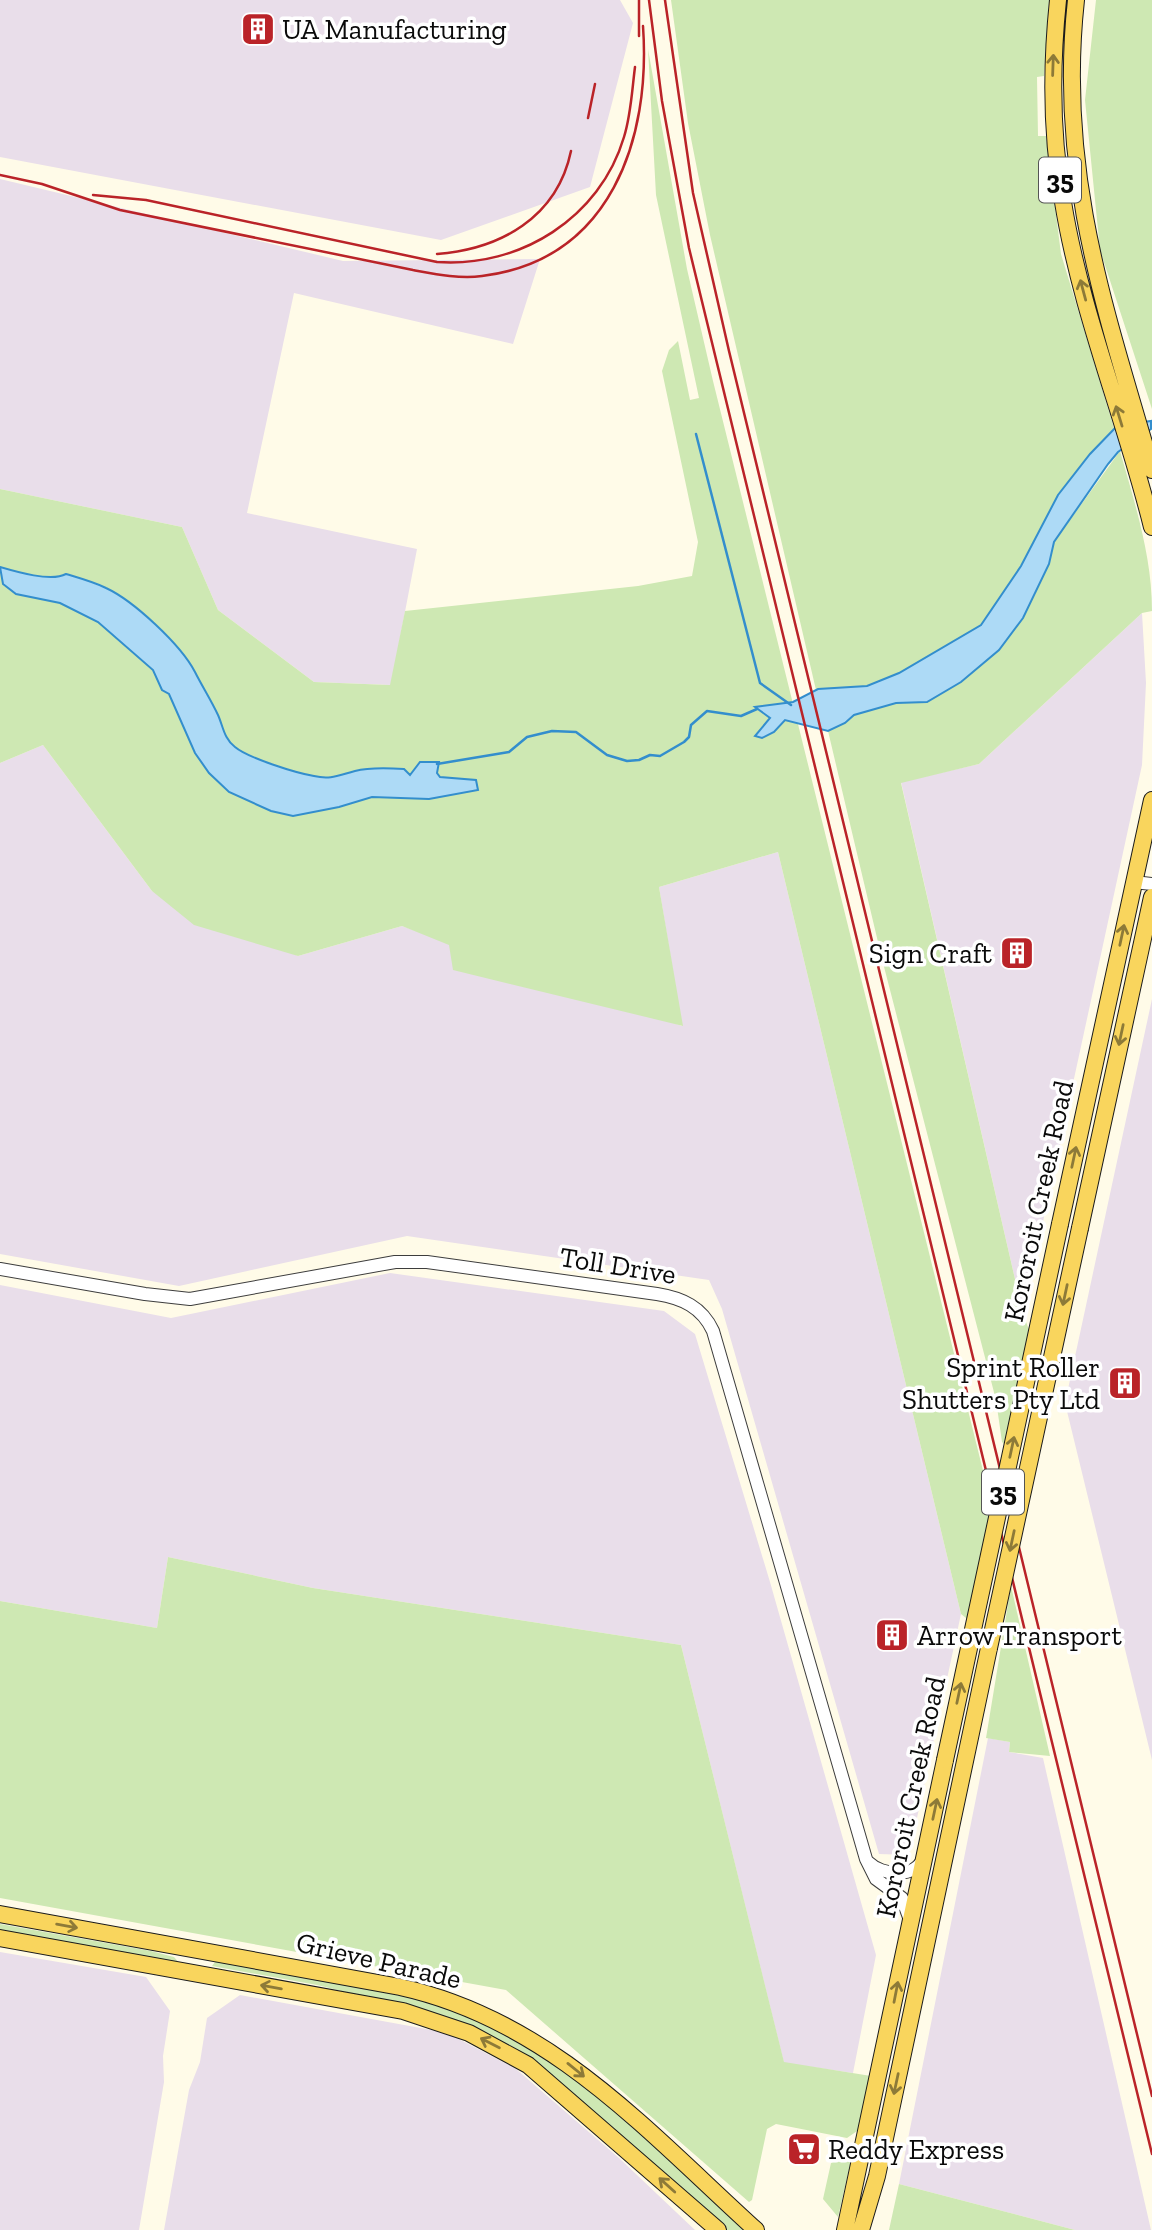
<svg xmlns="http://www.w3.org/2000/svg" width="1152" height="2230" viewBox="0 0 1152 2230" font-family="'Zilla Slab',serif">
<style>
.industrial{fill:#e9deea}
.green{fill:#cee8b3}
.water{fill:#addaf6;stroke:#338ecd;stroke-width:2}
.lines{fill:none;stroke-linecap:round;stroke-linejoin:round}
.stream{stroke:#338ecd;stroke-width:2.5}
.minor-casing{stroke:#3d3d3d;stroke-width:14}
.major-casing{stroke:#1b1b1b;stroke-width:18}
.minor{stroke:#fff;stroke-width:12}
.major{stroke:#f9d55d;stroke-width:16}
.rail{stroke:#ba2328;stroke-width:2.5}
.major-bridge-casing{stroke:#1b1b1b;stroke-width:18;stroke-linecap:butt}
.major-bridge{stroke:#f9d55d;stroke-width:16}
.oneway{stroke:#8d7a38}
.labels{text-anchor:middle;stroke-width:7;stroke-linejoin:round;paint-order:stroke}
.shield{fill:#fff;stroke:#545454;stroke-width:2}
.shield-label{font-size:26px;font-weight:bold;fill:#0a0a0a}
.poi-label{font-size:28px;fill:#0a0a0a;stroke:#fff;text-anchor:start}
.street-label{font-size:28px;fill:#0a0a0a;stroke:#fff}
</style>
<rect width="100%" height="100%" fill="#fffbe8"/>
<path class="industrial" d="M0,0H620L633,23L590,187L441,240L0,157Z
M0,179L343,261L540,259L513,344L294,293L247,513L417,549L391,685L314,682L218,610L182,527L0,489Z
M1142,613L1146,683L1142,765L1023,1314L901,782L979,764Z
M43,745L152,891L298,956L402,926L682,1026L659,887L778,852L961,1614L909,1855L879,1854L722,1309L709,1280L407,1236L179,1286L0,1254V763Z
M1152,999V1760L1065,1403Z
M390,1273L664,1311L695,1334L770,1582L876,1955L853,2073L784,2063L681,1645L313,1588L168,1557L157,1628L0,1601V1285L171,1318Z
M988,1738L1010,1742L1009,1752L1043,1758L1151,2230H1075L899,2184Z
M0,1952L146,1977L170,2011L163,2056L164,2082L139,2230H0Z
M240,1995L437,2031L455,2037L516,2069L619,2158L695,2230H164L189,2090L200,2062L207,2018Z"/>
<path class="green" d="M671,0H1049L1044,76L1037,77L1038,136H1046L1061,254L1114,428L1076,474L998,604L981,625L899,673L867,686L816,690L710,235L688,123Z
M1096,0H1152V409L1100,250L1085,100Z
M648,49L687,269L713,381L993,1511L971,1622L961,1614L778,852L659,887L683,1026L453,970L449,945L402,926L298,956L194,925L152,891L43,745L0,763V489L182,527L218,610L314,682L390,685L405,611L638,586L692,576L698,542L662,371L669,350L678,341L690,400L699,398L656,195Z
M1120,451C1135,504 1152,556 1152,611L1142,613L979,764L901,783L1023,1314L1031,1335L1007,1447L1002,1442L996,1400L882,959L828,731L845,723L854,715L896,703L927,702L961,682L999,650L1035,595L1054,542Z
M168,1557L313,1588L681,1645L784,2062L871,2076L860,2129L847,2138L776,2124L767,2129L752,2200L749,2202L506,1990L0,1898V1601L157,1628Z
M1011,1586L1050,1756L1009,1752L1010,1742L986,1738Z
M0,1924L151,1951L174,1957L181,1965L0,1934Z
M230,1961L411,1993L509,2031L604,2101L748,2230H726L556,2078L490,2035L428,2012L317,1985L212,1966L215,1962Z
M853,2152L838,2217L823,2199L831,2163Z
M899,2184L1075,2230H889Z"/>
<path class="water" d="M1151,421V429L1118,452L1108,464L1054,542L1049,564L1023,618L999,650L961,682L927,702L896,703L854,715L845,723L828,731L785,720L774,732L762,738L755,736L770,718L755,707L793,702L818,689L867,686L899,673L981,625L1021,566L1058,495L1090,454L1117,426Z
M0,567C17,572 51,582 66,574C79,578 94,582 106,588C134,601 181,645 195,672C202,686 211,700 218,715C223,726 224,739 235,747C248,758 296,773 314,776C331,780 339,775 355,771C370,767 389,768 404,769L410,775L420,762H439L437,773L440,777L476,780L478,790L429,799L372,797L339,807L293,816L271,811L229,792L209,773L195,753L169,694L162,690L153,670L98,622L60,603L16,594L3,584Z"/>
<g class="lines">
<path class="stream" d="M696,434L760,683L791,705
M437,764L509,752L527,737L552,731L576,732L607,755L627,761L639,760L650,755L660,756L684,742L689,737L691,725L707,711L741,716L757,709"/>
<g class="minor-casing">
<path id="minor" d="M1134,882L1152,884
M0,1269L145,1294L190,1299L395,1262H427L657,1294C682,1298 702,1307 713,1331L866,1859L876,1879L902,1898L910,1920
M868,1862C882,1876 916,1879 924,1857"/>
</g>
<g class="major-casing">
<path id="major" d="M1058,0C1051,67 1051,135 1063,202C1081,313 1125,418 1152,527
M1076,0C1057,173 1105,308 1152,470
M1060,1224L1152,800
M1080,1228L1152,897
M0,1914L400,1987C550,2020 647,2131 756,2230
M0,1938L403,2011L469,2033L528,2065L718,2230
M845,2230L945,1760
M861,2230L877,2176L989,1648"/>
</g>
<use href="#minor" class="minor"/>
<use href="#major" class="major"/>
<path class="rail" d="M649,0L662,101L689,248L1152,2154
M665,0L693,193L729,351L1152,2096
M639,36V0
M588,118L595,84
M0,175L42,184L120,210L413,270C435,274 459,279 482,276C611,260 651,139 643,26
M93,195L146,200L437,262C520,268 600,218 624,137C631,115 632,90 635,67
M437,254C500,249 557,218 571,151"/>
<g class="major-bridge-casing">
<path id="major-bridge" d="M989,1648L1080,1228
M945,1760L1060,1224"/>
</g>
<use href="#major-bridge" class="major-bridge"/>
</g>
<defs><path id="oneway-shaft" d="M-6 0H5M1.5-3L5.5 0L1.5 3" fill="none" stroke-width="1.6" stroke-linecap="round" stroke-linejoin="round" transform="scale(1.75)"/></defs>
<g class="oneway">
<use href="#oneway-shaft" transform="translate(1053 65) rotate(-88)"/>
<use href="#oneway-shaft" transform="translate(1083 290) rotate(-105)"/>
<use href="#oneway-shaft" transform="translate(1119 416) rotate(-107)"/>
<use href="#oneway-shaft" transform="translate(1122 935) rotate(-78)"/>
<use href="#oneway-shaft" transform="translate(1121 1035) rotate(102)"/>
<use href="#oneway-shaft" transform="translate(1074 1157) rotate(-78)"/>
<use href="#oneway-shaft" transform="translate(1065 1295) rotate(102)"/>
<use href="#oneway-shaft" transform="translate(1012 1447) rotate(-78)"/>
<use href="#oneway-shaft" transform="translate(1012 1541) rotate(102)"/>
<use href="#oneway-shaft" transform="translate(959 1693) rotate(-78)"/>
<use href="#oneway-shaft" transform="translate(935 1809) rotate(-78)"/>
<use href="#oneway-shaft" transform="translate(67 1926) rotate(10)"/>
<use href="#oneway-shaft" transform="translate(271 1987) rotate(-170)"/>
<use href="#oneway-shaft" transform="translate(896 1992) rotate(-79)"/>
<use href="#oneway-shaft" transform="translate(490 2043) rotate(-153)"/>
<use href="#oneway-shaft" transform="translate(576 2070) rotate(39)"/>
<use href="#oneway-shaft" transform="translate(896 2084) rotate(102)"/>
<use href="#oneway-shaft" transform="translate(667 2185) rotate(-138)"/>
</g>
<defs>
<g id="building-square" transform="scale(1.75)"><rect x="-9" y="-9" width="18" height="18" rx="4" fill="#ba2328" stroke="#fff"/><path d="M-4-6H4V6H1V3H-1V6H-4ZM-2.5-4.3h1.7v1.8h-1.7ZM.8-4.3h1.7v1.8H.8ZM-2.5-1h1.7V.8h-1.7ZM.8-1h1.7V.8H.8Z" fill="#fff"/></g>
<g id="supermarket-square" transform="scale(1.75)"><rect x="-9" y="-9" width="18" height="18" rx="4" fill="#ba2328" stroke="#fff"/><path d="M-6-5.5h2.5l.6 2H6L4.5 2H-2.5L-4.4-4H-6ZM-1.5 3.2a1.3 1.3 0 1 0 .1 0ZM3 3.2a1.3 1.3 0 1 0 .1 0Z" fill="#fff"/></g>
</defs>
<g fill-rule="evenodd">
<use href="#building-square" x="258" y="29"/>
<use href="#building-square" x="1017" y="953"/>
<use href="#building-square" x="1125" y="1383"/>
<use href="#building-square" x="892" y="1635"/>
<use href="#supermarket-square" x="804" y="2149"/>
</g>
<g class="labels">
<g class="shield">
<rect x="1039" y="157.5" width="42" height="45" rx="5"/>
<rect x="982" y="1469.5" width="42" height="45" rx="5"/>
</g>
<g class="shield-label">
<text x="1060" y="189">35</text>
<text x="1003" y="1501">35</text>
</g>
<g class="poi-label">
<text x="282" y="39">UA Manufacturing</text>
<text x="992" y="963" text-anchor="end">Sign Craft</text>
<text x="1100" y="1377" text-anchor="end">Sprint Roller<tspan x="1100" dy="32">Shutters Pty Ltd</tspan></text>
<text x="917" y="1645">Arrow Transport</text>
<text x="828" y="2159">Reddy Express</text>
</g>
<g class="street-label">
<text transform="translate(1038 1201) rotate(-78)" y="10">Kororoit Creek Road</text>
<text transform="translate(618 1265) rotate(9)" y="10">Toll Drive</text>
<text transform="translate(910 1797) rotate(-78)" y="10">Kororoit Creek Road</text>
<text transform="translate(379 1960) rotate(13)" y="10">Grieve Parade</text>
</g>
</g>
</svg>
